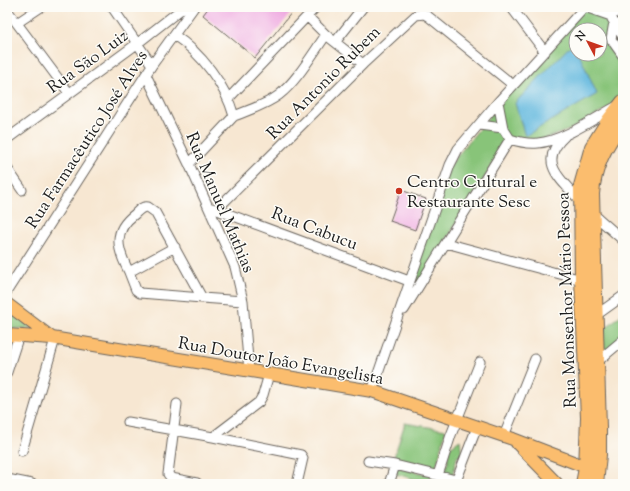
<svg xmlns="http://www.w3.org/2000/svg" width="630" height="491" viewBox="0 0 630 491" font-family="'Sorts Mill Goudy',serif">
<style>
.green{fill:#88c479;stroke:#52704a;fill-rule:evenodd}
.water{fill:#61b7de;stroke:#3e6a7d}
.building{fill:#efa9e1}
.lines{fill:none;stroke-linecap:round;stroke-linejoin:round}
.minor-casing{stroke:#69635c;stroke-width:11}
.major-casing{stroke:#69635c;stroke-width:14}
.highway-casing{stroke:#69635c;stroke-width:16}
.minor{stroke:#fff;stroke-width:9}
.major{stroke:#fbbd6e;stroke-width:12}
.highway{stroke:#fbbd6e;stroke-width:14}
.poi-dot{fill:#c8321e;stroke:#fdfcf7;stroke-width:1.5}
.labels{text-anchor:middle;stroke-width:3;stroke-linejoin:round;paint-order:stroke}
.street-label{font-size:17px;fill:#1c1c1c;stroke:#fdfcf7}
.poi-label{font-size:17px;fill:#1c1c1c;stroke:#fdfcf7;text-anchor:start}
</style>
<rect width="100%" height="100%" fill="#fdfcf7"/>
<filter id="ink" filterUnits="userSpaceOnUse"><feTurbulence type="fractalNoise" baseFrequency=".025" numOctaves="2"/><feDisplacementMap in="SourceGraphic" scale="8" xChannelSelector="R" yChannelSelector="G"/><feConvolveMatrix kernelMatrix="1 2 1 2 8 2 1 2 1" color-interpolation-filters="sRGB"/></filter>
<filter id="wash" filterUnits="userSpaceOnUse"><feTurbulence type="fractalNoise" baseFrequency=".012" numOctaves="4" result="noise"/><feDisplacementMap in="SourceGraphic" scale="16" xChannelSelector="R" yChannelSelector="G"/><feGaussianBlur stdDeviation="0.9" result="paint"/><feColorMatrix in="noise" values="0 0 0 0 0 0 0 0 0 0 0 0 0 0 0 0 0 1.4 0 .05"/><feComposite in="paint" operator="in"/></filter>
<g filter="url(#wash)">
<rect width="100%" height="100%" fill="#f7e7d2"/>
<path class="green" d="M586,7H623V100L569,130L538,141L509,138L397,320L450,165L500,103ZM576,30H600V54H576Z
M7,311L32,328L7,329Z
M623,313V336L603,353L600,333Z
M405,423L446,430L436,468L393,460Z
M460,440L462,455L457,457L453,474L443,473L449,460H447L450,447Z
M397,467L441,478L440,484H432L396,474Z"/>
<path class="water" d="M574,42L576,54H579L597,94L525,136L515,103Z"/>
<g id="blocks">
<path class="building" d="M209,7H296L255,58L203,15Z
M401,190L426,199L415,230L390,221Z"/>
</g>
</g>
<g filter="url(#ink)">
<use href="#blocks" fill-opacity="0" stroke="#69635c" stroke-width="1"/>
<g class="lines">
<g class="minor-casing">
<path id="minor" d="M112,7L152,65
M511,7L545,52
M585,7L611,16L617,11L618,7
M7,10L69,93
M308,17L326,35L363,64
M612,19L623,37
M614,22L611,39L623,56
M17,23L41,7
M174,35C201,53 225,84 234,116L189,164
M336,41L363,7
M146,75L189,164L235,267L243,301L249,371
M229,98L316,7
M498,102L503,128L510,139C519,142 528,144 538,143C563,141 595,118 617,106
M234,116C249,110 266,105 279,95C297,81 313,53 326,35
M479,125L503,128
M565,136C535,163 563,181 582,203
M7,139L138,43L184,7
M7,168L22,190
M212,208L409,281
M217,209L363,64L416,15L424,14L429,17L513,85
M591,212L623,240
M446,243L582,280
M175,247L129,272L136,290L140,293L202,298
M129,272C117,249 112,231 135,214C139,210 142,206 148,207L155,212L202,298L243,301
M7,291L152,65L194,7
M404,310L510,139
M595,316L623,296
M598,361L623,340
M7,372L19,335
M372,391L450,165L458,149L498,102L585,7
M177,404L168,474L171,478L197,483
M128,422L213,437L301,455L303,458L297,484
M504,436L535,359
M213,437L259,402L263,395L269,374
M22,451L55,339
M368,461L395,465L456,480
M438,475L451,435L480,362
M7,479L32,484
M389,484L395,465
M455,484L477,427"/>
</g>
<g class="major-casing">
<path id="major" d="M7,304L52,338
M7,335L52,338L372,391L513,439L594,470
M517,443L557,484"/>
</g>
<g class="highway-casing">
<path id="highway" d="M583,484L586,468L588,418L582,280L581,186L592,147L609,120L623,102
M596,484L599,455V428L592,194C594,166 605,144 623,123"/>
</g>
<use href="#minor" class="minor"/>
<use href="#major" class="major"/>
<use href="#highway" class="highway"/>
</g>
</g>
<circle class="poi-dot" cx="399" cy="191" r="4"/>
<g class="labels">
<g class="street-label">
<text transform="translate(87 61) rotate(-36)" y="6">Rua São Luiz</text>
<text transform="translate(323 82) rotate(-45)" y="6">Rua Antonio Rubem</text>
<text transform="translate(86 139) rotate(-57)" y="6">Rua Farmacêutico José Alves</text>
<text transform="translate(221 202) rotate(67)" y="6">Rua Manuel Mathias</text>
<text transform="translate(315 228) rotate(21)" y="6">Rua Cabucu</text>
<text transform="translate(566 300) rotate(-92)" y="6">Rua Monsenhor Mário Pessoa</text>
<text transform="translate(281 360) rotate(10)" y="6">Rua Doutor João Evangelista</text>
</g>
<g class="poi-label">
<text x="407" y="187">Centro Cultural e<tspan x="407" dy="20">Restaurante Sesc</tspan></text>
</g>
</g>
<rect width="630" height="491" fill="none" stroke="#fdfcf7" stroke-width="24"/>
<g transform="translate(588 42) rotate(311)"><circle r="19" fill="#fdfcf7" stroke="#a3a29f"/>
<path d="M0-3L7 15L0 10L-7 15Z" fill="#c8321e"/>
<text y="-6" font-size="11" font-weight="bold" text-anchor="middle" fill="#1c1c1c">N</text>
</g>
</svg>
